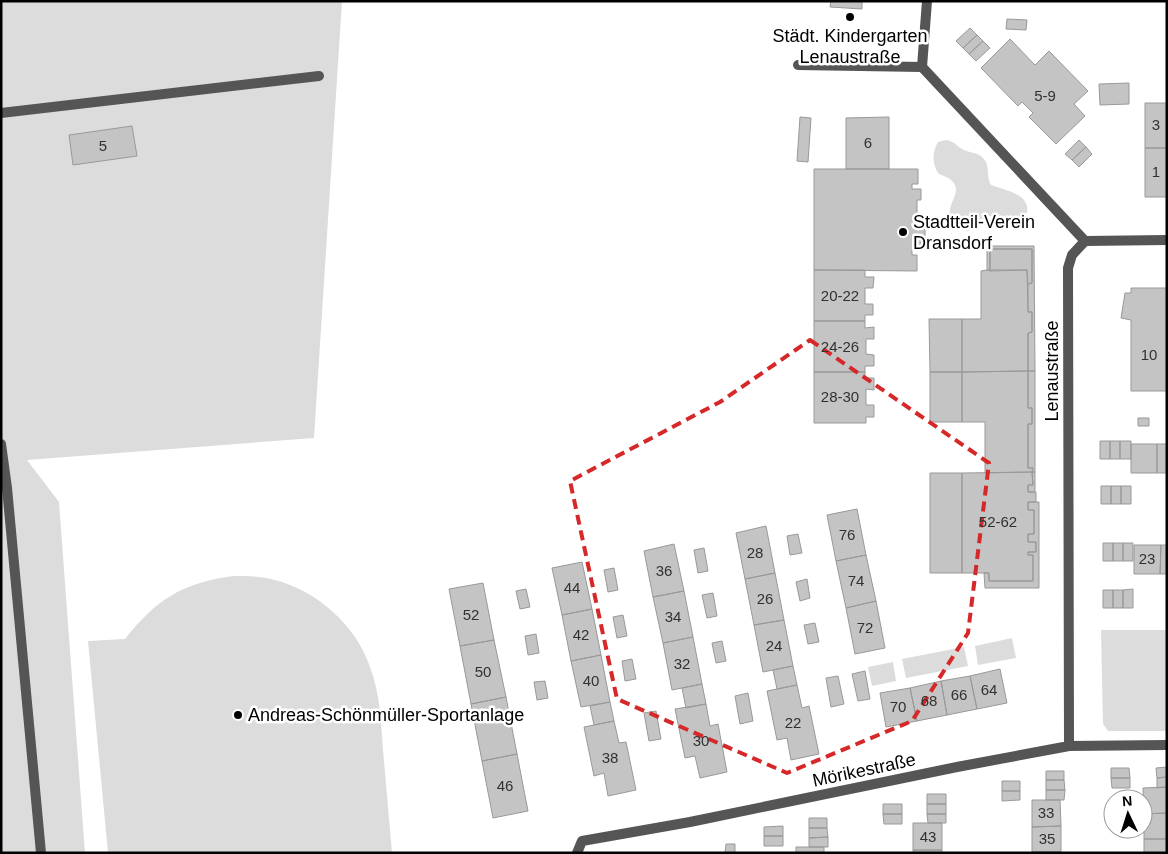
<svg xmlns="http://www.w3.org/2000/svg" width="1168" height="854" viewBox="0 0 1168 854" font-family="Arial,sans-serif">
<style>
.green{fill:#dcdcdc}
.building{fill:#c4c4c4;stroke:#999}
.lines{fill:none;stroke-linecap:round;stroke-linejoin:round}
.lane{stroke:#555;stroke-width:10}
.street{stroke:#555;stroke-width:10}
.marked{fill:none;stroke:#d62828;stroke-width:4;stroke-dasharray:10 6;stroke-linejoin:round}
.poi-dot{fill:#000;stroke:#fff;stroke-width:2}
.labels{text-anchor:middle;stroke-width:5;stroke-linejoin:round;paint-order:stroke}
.number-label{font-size:15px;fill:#313131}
.poi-label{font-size:18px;fill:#000;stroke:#fff;text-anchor:start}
.street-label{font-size:18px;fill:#000;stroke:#fff}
</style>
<rect width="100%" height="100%" fill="#fff"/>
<path class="green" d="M1,1H342L314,438L27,460L59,502L85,853H1Z
M946,140C956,142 955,145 962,149C970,154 980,151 986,162C989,170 987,178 991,185C1004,190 1036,195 1025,217C1023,222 1019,224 1013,224C1004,224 996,216 987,216C979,220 976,227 968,231L953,225C951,220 949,214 950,209C952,199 961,190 952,181C949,177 942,176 938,173C932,163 932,152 938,142Z
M233,576C247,576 261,576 275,580C317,591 356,625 370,667C380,693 381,722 383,750C386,784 389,818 392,853H108L88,641L125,639C157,599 182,583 233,576Z
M1101,630H1167V731H1108L1103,724Z
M1012,638L1016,658L978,665L975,646Z
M964,647L968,666L906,678L902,659Z
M893,662L896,681L872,686L868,667Z"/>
<path class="building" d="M831,1H862V9L830,7Z
M1007,19L1027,20L1026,30L1006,29Z
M970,28L977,35L963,48L956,41Z
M977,35L983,41L969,54L963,48Z
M1010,39L1035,65L1049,51L1088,91L1074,104L1085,116L1056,144L1029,117L1033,113L1022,102L1018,106L981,68Z
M983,41L990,48L976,61L969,54Z
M1129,83V104L1100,105L1099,84Z
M1145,103H1167V148H1145Z
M800,117L811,118L808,162L797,161Z
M889,117V169H846V118Z
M132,126L137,156L73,165L69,135Z
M1079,140L1086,147L1072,160L1065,154Z
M1086,147L1092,154L1079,167L1072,160Z
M1145,148H1167V197H1145Z
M814,169H918V184H912V189H921V200H917V226H925V236H917L916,239H921V250H912V255H917V271L814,270Z
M987,246H1034L1035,371H1028V333L1032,332V312H1028V284L1032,283V249H990V271L987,270Z
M990,249H1032V283L1028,284L1027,270L990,271Z
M814,270H865V277H874L873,288H865V304H873V315H865V321H814Z
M987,270H1027L1028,312H1032V332L1028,333V371L962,372V319H981V271Z
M1131,288H1167V391H1131V320L1121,318L1125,293H1131Z
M929,319H962V372H930Z
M814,321H865V328L874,327V339H866V354L874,355V366H865V372H814Z
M1028,371H1035V472H1032L1033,468H1028V424H1032V408H1028Z
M1028,371V408H1032V424H1028V468H1033L1032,472L985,473V422H962V372Z
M814,372H865V378H874V390L866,389V405H874V417H866V423H814Z
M930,372H962V422H930Z
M1138,418H1149V426H1138Z
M1100,441H1110V459H1100Z
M1110,441H1120V459H1110Z
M1120,441H1131V459H1120Z
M1131,444H1157V473H1131Z
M1157,444H1167V473H1157Z
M1032,472L1033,485H1028V492H1036V502H1028V510H1034V534H1028V542H1036V552H1028V555H1033V581H989V573H962V473Z
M1032,472H1035V492H1028V485H1033Z
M930,473H962V573H930Z
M1101,486H1111V504H1101Z
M1111,486H1121V504H1111Z
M1121,486H1131V504H1121Z
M1028,502H1039V588H985L984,573H989V581H1033V555H1028V552H1036V542H1028V534H1034V510H1028Z
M857,509L866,555L836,561L827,515Z
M766,526L775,573L745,579L736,533Z
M798,534L802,553L790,555L787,536Z
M1103,543H1113V561H1103Z
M1113,543H1123V561H1113Z
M1123,543H1133V561H1123Z
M674,544L684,591L653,597L644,551Z
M1134,545H1161L1160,574H1134Z
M1161,545H1167V574H1160Z
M704,548L708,571L698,573L694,550Z
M866,555L876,601L846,608L836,561Z
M582,562L592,609L562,615L552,568Z
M614,568L618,590L608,592L604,570Z
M775,573L784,620L754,625L745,579Z
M807,579L810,598L800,601L796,582Z
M483,583L494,640L460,646L449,589Z
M526,589L530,607L520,609L516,591Z
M1133,589V608H1123V590Z
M1103,590H1113V608H1103Z
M1113,590H1123V608H1113Z
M684,591L693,637L663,643L653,597Z
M713,593L717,616L707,618L702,595Z
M876,601L885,648L855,654L846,608Z
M592,609L601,655L571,661L562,615Z
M623,615L627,636L617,638L613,617Z
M784,620L793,666L763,672L754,625Z
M815,623L819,642L808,644L804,625Z
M536,634L539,653L528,655L525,636Z
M693,637L702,684L672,690L663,643Z
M494,640L506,697L471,704L460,646Z
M722,641L726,661L716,663L712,643Z
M601,655L610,702L581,707L571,661Z
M632,659L636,679L625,681L622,661Z
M793,666L797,685L777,689L773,670Z
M1000,669L1007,703L977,709L970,676Z
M865,671L870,699L858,701L852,674Z
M838,676L844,704L831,707L826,678Z
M970,676L977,709L947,715L941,681Z
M545,681L548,698L537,700L534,682Z
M941,681L947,715L917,721L910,688Z
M702,684L706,704L686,708L682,688Z
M797,685L802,708L809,706L819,754L791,760L787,738L777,740L767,691Z
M910,688L917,721L886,727L880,693Z
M748,693L753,721L740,724L735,696Z
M506,697L517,754L482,761L471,704Z
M610,702L614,721L594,725L590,706Z
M706,704L710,726L718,724L727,772L700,778L695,756L685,758L675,709Z
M656,711L661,739L649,741L644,713Z
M614,721L619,743L626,742L636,790L608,796L604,773L594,776L584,727Z
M517,754L528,811L493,818L482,761Z
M1167,767V777L1157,778L1156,768Z
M1111,768H1129L1130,778H1111Z
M1046,771H1064V780H1046Z
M1167,777V787L1157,788V778Z
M1111,778H1130V788H1112Z
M1046,780H1064L1065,790H1046Z
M1002,781H1020V791H1002Z
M1167,787V813L1144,814L1143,788Z
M1046,790H1065L1064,800H1046Z
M1002,791H1020V800L1002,801Z
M927,794H946V804H927Z
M1032,800H1060L1061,826L1032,827Z
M883,804H902V814H883Z
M927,804H946V814H927Z
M1167,813V839H1144V814Z
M883,814H902V824H884Z
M927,814H946V823H928Z
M809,818H827V828H809Z
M913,823H942V850H913Z
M783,826V836H764V827Z
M1061,826V852H1032V827Z
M809,828H827L828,837L809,838Z
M764,836H783V846H764Z
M828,837V847H809V838Z
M1144,839H1167V853H1144Z
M726,844H735V853H725Z
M796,847H824V853H796Z
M913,850H942V853H913Z
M1032,852H1061V853H1032Z"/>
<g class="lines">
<path class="lane" d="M1,113L319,76
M1,444L7,488L41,853"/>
<path class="street" d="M927,1L922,67L1085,241L1072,255L1068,268L1069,746
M798,65L922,67
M1085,241L1167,240
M577,853L582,841L690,822L957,767L1069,746L1167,745"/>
</g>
<path class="marked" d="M810,340L989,463L968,633L912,721L787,773L617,699L570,481L720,402Z"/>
<g class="poi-dot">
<circle cx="850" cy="17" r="5"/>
<circle cx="903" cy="232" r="5"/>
<circle cx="238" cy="715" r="5"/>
</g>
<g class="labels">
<g class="number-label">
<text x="1045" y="101">5-9</text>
<text x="1156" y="130">3</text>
<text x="868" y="148">6</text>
<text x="103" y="151">5</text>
<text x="1156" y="177">1</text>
<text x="840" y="301">20-22</text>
<text x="840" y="352">24-26</text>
<text x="1149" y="360">10</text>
<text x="840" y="402">28-30</text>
<text x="998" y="527">52-62</text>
<text x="847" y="540">76</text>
<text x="755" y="558">28</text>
<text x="1147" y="564">23</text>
<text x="664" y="576">36</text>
<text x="856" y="586">74</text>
<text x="572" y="593">44</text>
<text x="765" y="604">26</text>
<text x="471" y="620">52</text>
<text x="673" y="622">34</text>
<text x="865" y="633">72</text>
<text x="581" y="640">42</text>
<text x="774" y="651">24</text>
<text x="682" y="669">32</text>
<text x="483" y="677">50</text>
<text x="591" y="686">40</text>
<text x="989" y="695">64</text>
<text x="959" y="700">66</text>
<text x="929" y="706">68</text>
<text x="898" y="712">70</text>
<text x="793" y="728">22</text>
<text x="701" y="746">30</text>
<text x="610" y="763">38</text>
<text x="505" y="791">46</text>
<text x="1046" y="818">33</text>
<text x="928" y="842">43</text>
<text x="1047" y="844">35</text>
</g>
<g class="poi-label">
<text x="850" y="42" text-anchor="middle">Städt. Kindergarten<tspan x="850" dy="21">Lenaustraße</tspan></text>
<text x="913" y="228">Stadtteil-Verein<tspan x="913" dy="21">Dransdorf</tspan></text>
<text x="248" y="721">Andreas-Schönmüller-Sportanlage</text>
</g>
<g class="street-label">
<text transform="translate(1052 371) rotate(-90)" y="6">Lenaustraße</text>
<text transform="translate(864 770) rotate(-12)" y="6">Mörikestraße</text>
</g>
</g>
<rect width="1168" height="854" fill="none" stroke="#000000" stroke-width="5"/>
<g transform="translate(1128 814) rotate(356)"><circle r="24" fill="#ffffff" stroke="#999999"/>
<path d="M0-4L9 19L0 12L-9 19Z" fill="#000000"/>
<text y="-8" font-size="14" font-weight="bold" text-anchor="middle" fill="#000000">N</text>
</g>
</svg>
